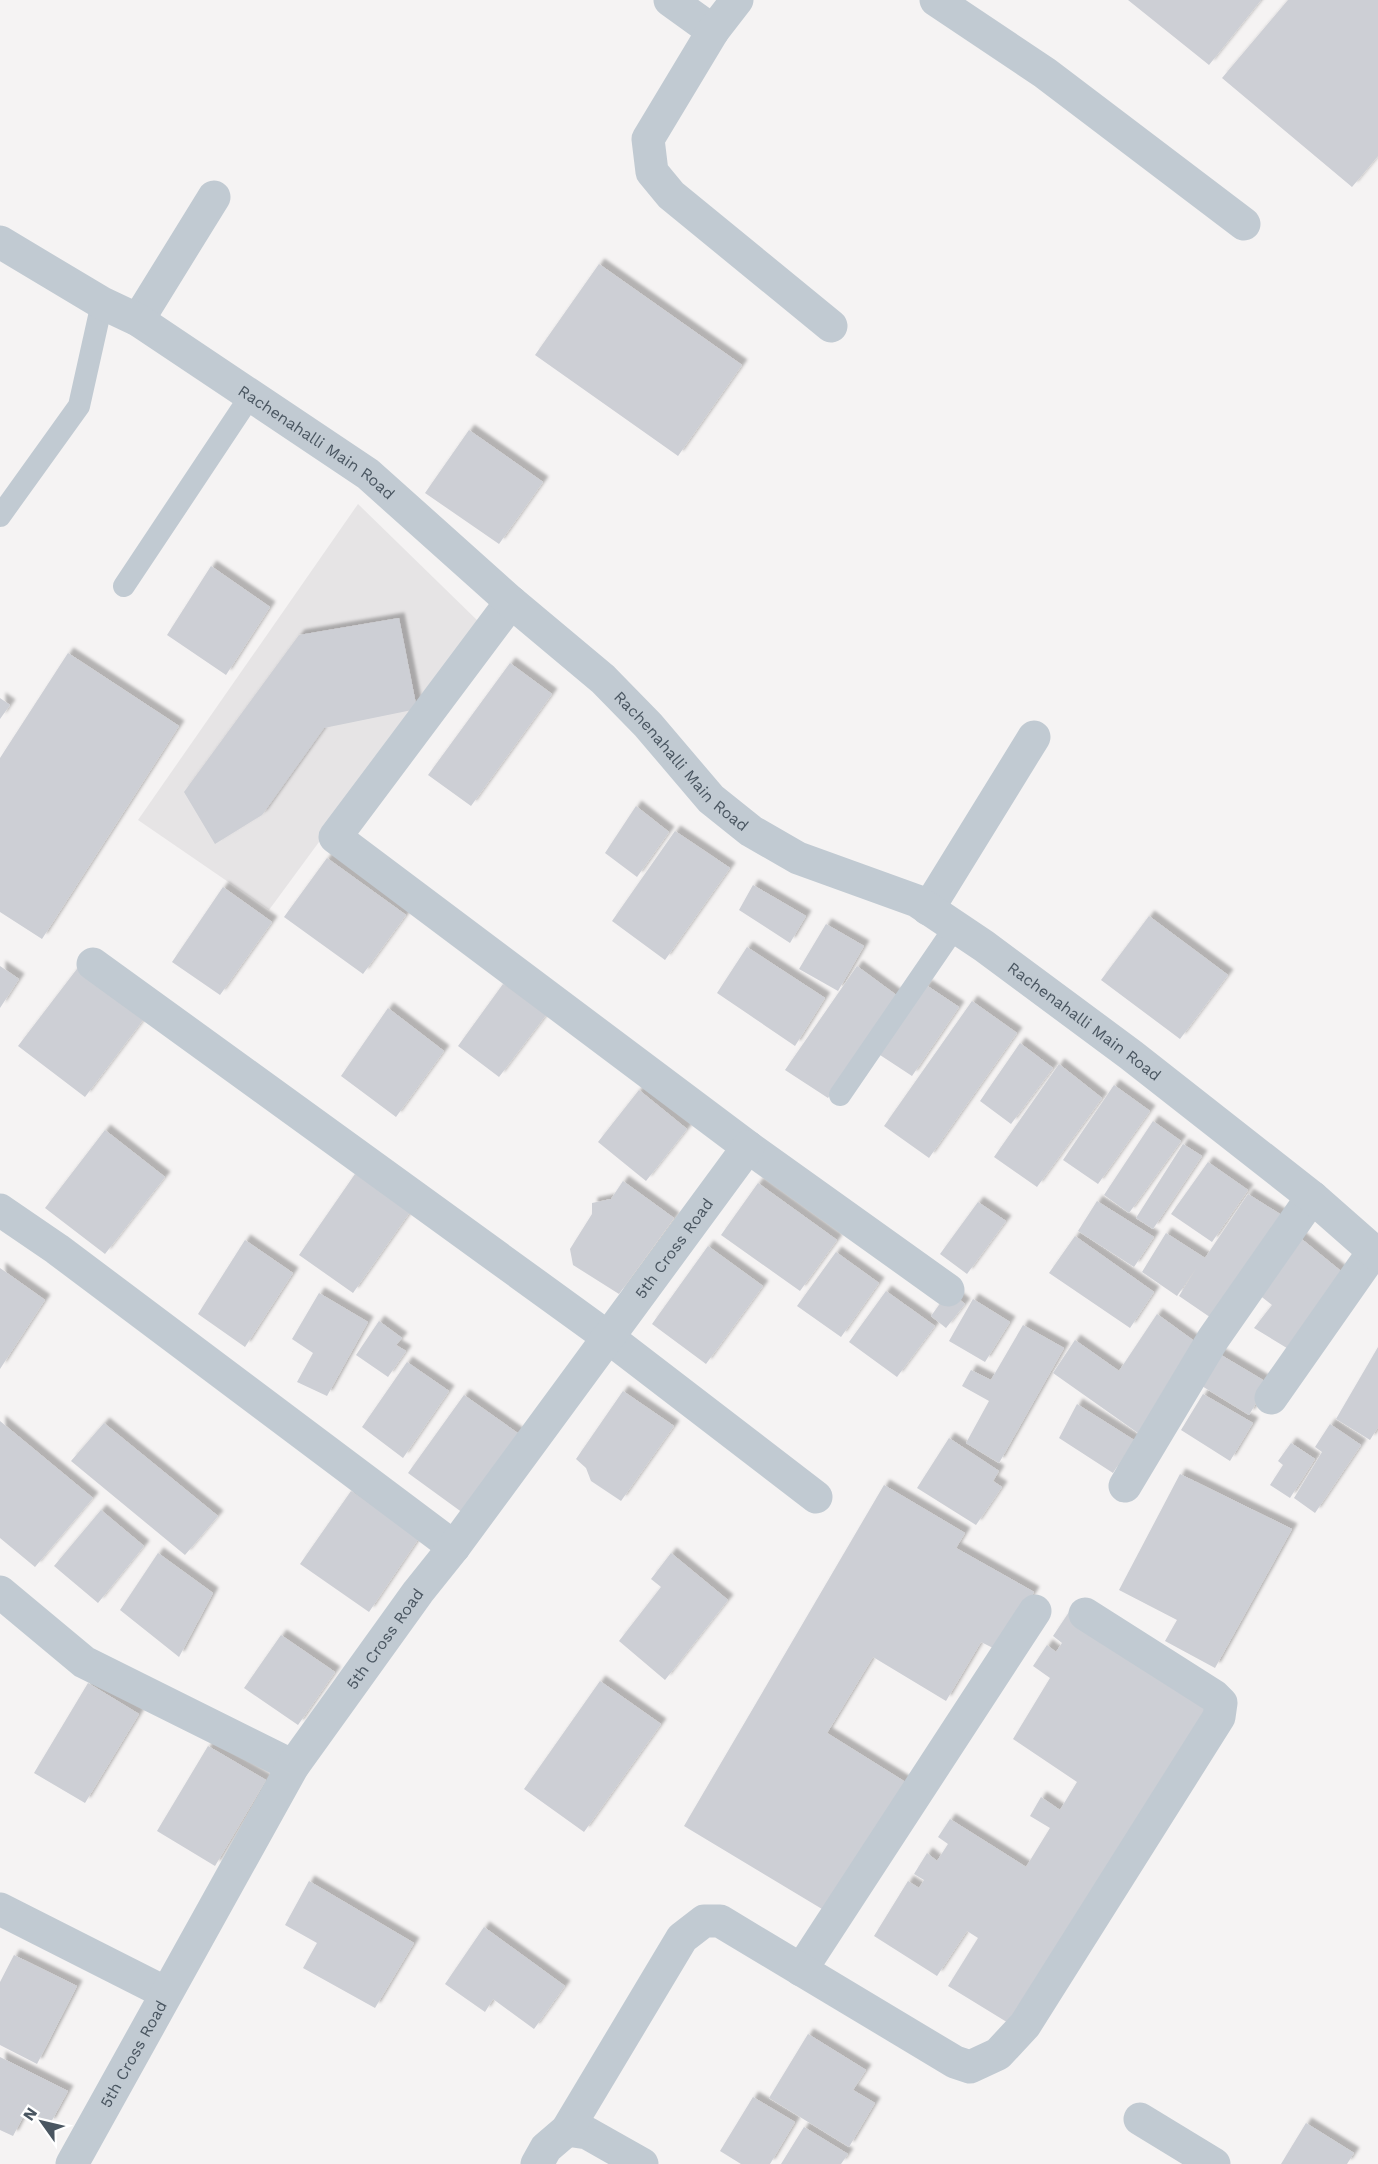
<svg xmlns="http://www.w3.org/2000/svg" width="1378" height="2164" viewBox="0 0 1378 2164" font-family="'Work Sans',sans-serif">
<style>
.education{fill:#e6e4e5}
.building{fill:#cdcfd5;filter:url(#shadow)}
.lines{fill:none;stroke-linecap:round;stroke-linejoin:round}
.service{stroke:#c1cad2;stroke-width:22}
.minor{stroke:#c1cad2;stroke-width:33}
.tertiary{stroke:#c1cad2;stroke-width:33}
.labels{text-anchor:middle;stroke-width:4.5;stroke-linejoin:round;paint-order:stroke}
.street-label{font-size:16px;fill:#4a5661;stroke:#fff}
</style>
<defs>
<filter id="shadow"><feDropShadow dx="5.5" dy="-5.5" stdDeviation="1.5" flood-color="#0004"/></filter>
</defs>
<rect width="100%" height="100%" fill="#f5f3f3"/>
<path class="education" d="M358,504L480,623L269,910L138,820Z"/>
<path class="building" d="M1128,0H1261L1209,65Z
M1288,0H1378V156L1352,187L1222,78Z
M599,264L742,365L678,456L535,355Z
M469,430L543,482L499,544L425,493Z
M211,566L270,607L226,675L167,635Z
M399,618L417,709L324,728L262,815L215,844L184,792L299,635Z
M68,653L179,726L42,939L0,912V758Z
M510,663L552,694L471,806L428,775Z
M0,698L10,705L0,719Z
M636,806L669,832L637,877L605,853Z
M675,831L730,868L665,960L612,921Z
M327,858L406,915L363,974L284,917Z
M753,885L806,916L790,943L739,910Z
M223,887L272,922L220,995L172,962Z
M1149,916L1228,975L1180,1039L1101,980Z
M826,924L864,946L838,991L799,969Z
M747,947L825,998L795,1046L717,993Z
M80,965L146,1016L85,1097L18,1046Z
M0,966L19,979L0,1008Z
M857,966L899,997L828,1098L785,1070Z
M503,984L546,1015L499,1077L458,1046Z
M926,985L959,1007L912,1076L880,1055Z
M972,1001L1017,1033L929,1158L884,1126Z
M388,1008L444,1051L396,1117L341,1076Z
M1020,1043L1053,1068L1011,1124L980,1101Z
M1059,1064L1102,1098L1037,1187L994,1157Z
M1114,1085L1150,1111L1098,1184L1063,1160Z
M639,1090L687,1129L646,1181L598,1142Z
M1153,1121L1181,1141L1129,1213L1104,1195Z
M105,1130L165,1177L105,1254L45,1208Z
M1183,1144L1202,1156L1153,1229L1136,1218Z
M1208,1162L1248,1190L1212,1242L1171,1214Z
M355,1174L410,1212L353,1293L299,1255Z
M623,1181L674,1218L619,1294L573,1265L570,1249L592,1214V1203L611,1199Z
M758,1183L837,1240L800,1291L721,1235Z
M1248,1194L1288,1219L1220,1324L1179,1296L1197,1267L1177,1296L1142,1272L1166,1233L1205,1258Z
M1097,1201L1154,1237L1134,1267L1078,1231Z
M978,1202L1006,1221L967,1274L940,1254Z
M1075,1236L1154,1292L1130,1328L1049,1273Z
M1298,1236L1347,1276L1295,1353L1254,1328L1272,1305L1258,1294Z
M245,1240L293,1273L245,1347L198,1314Z
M708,1246L763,1286L706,1364L652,1324Z
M836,1252L879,1283L841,1337L797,1306Z
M0,1268L45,1300L0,1369Z
M886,1291L935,1326L897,1377L849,1342Z
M949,1291L965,1304L946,1328L931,1316Z
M319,1293L368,1322L327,1396L297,1382L313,1353L292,1339Z
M973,1299L1010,1322L985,1362L949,1341Z
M1157,1314L1204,1348L1145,1438L1053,1373L1075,1340L1119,1371Z
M379,1321L402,1338L396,1345L406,1351L388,1377L356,1355Z
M1023,1325L1064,1348L999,1463L966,1443L989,1401L962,1386L971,1370L991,1380Z
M1378,1347V1427L1370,1440L1336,1419Z
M1216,1352L1268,1383L1249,1415L1197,1383Z
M407,1362L449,1391L403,1458L362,1427Z
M623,1391L674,1426L621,1501L591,1481L586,1468L576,1459Z
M1203,1394L1253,1423L1230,1461L1181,1430Z
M464,1395L519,1434L463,1513L408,1473Z
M1077,1404L1134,1440L1113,1473L1059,1438Z
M0,1421L93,1498L35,1567L0,1538Z
M104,1423L218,1516L185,1555L71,1461Z
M1330,1424L1361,1445L1315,1513L1294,1498L1322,1452L1315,1447Z
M949,1438L999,1471L993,1481L1002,1487L976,1525L917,1488Z
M1291,1443L1315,1459L1290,1498L1270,1485L1283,1465L1278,1461Z
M1180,1474L1292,1529L1215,1668L1165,1641L1177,1620L1119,1590Z
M884,1485L965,1533L956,1548L1034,1592L999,1651L981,1642L946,1701L873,1657L827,1733L907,1783L827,1912L684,1826Z
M351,1491L419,1538L369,1612L300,1564Z
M101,1510L144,1546L98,1603L54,1566Z
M158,1553L213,1593L179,1657L120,1610Z
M671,1553L728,1600L665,1680L619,1641L661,1587L651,1579Z
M1069,1612L1210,1702L1010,2024L948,1986L978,1938L967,1931L937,1976L874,1936L908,1881L919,1888L924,1880L914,1874L927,1853L937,1861L948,1844L938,1837L950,1819L1026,1867L1050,1828L1030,1816L1041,1797L1060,1810L1077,1782L1013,1739L1050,1678L1033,1666L1047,1645L1056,1652L1062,1643L1053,1636Z
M281,1635L335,1672L298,1725L244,1688Z
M600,1681L661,1724L584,1832L524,1789Z
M88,1683L139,1714L85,1803L34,1773Z
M208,1746L266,1780L215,1866L157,1831Z
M309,1881L414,1943L375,2008L303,1968L317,1943L285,1925Z
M484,1927L565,1986L534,2029L493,1999L485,2012L445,1984Z
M14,1955L77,1986L37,2064L0,2045V1982Z
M808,2034L866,2070L853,2090L875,2103L849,2147L769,2098Z
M0,2057L68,2091L50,2124L25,2113L13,2136L0,2130Z
M753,2097L795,2122L770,2164H741L720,2151Z
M1306,2123L1354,2153L1347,2164H1281Z
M804,2127L848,2154L841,2164H781Z"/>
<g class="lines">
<path class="service" d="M0,516L79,406L102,303
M124,586L251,395
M840,1095L955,927"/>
<g class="minor">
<path d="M670,0L713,31"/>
<path d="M737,0L713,31L648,139L652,172L671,195L831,326"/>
<path d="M936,0L1045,73L1244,224"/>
<path d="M138,320L214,197"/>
<path d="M511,602L335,837L748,1147L948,1290"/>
<path d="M928,909L1034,737"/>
<path d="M93,964L609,1338L816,1497"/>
<path d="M0,1210L57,1249L454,1547"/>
<path d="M1271,1398L1374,1251"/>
<path d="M1125,1486L1213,1339L1312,1197"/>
<path d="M0,1592L84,1662L293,1766"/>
<path d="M0,1909L166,1993"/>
<path d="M801,1970L1035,1611"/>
<path d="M1140,2119L1214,2164"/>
<path d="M567,2130L587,2133L642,2164"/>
<path id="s1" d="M72,2164L293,1766L418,1592L454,1547L748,1147"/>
<path d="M537,2164L546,2148L567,2130L682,1938L704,1921H720L955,2062L970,2067L998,2054L1025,2025L1219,1717L1221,1703L1214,1696L1085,1614"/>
</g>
<path class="tertiary" id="s2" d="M0,242L102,303L138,320L368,474L511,602L603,679L648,725L711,799L751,831L798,858L917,901L984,946L1131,1055L1312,1197L1378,1255"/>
</g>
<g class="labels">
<g class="street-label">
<text dy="6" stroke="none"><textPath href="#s2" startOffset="375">Rachenahalli Main Road</textPath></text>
<text dy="6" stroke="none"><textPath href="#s2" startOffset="861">Rachenahalli Main Road</textPath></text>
<text dy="6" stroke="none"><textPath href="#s2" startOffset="1347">Rachenahalli Main Road</textPath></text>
<text dy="6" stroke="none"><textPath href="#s1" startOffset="1098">5th Cross Road</textPath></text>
<text dy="6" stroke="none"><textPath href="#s1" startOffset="612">5th Cross Road</textPath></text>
<text dy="6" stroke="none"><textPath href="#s1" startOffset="126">5th Cross Road</textPath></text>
</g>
</g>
<g transform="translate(42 2122) rotate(304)" stroke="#ffffff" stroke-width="4.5" paint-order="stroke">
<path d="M0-4.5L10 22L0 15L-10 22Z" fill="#4a5661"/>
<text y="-9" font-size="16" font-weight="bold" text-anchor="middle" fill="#4a5661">N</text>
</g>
</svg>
